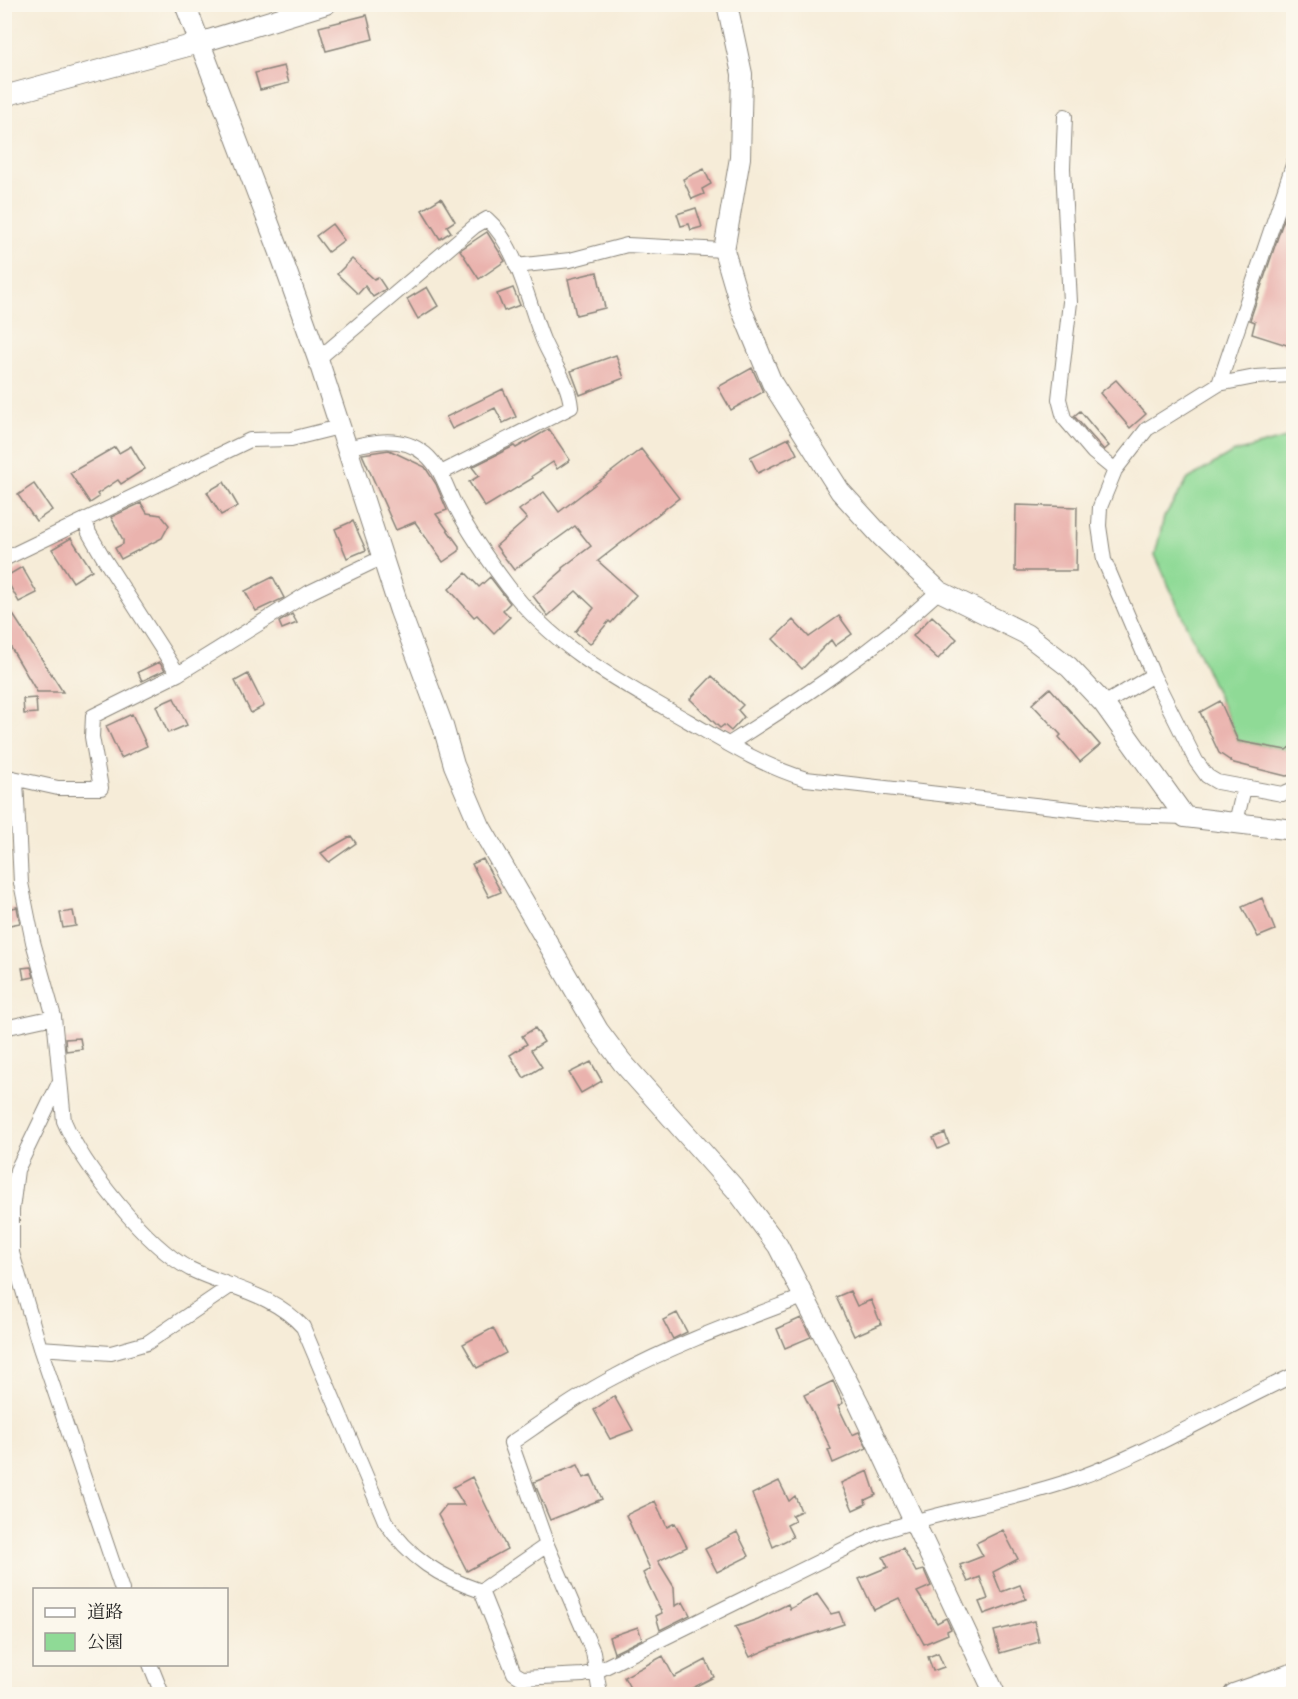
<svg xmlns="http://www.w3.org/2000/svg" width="1298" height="1699" viewBox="0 0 1298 1699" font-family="Cardo,'Noto Serif JP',serif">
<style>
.green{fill:#8fda96;stroke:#567b59;stroke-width:1.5}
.building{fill:#eab3ae}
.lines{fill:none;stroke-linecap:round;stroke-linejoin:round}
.street-casing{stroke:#89847a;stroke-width:16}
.secondary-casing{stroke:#89847a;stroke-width:22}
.street{stroke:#fff;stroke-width:14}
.secondary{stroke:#fff;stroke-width:20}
</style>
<rect width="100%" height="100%" fill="#fbf7ec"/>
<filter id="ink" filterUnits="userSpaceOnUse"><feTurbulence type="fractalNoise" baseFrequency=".0167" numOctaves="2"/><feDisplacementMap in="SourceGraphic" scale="12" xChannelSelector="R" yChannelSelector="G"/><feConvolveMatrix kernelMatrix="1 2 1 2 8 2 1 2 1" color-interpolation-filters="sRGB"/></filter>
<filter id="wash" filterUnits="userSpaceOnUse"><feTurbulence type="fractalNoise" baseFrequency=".008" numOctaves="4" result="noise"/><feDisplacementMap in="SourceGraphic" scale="24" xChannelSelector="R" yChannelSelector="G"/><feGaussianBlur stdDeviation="1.35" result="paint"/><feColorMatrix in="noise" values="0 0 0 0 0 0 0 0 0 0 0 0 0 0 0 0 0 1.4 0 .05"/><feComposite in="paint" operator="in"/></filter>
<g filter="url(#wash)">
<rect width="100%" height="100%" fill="#f6ecd8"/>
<path class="green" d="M1293,436L1294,745L1286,750L1238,741L1155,555L1164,517L1188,479L1232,453Z"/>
<g id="blocks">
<path class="building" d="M367,15L373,39L326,51L319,27Z
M284,66L289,83L260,90L255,73Z
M704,169L711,184L702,189L704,194L692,199L683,179Z
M1293,192V347L1252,334L1255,322L1250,320Z
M441,198L455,221L447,226L451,232L440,239L422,210Z
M696,208L702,227L691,230L689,224L681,226L677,214Z
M332,224L344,240L328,252L316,236Z
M487,232L505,261L479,279L460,250Z
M352,259L374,279L378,277L386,289L373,297L365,286L358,294L337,274Z
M597,272L605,308L576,315L568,279Z
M427,287L438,306L418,319L407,299Z
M513,288L520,305L504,311L497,294Z
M616,355L624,378L580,395L571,371Z
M752,368L763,392L731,410L718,387Z
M1116,380L1146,414L1130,428L1100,393Z
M503,389L516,417L503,423L495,408L452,429L446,417Z
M1080,411L1109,446L1104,450L1074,416Z
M549,429L570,460L557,469L553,462L532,476L533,478L485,507L469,482L479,476L472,467L514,446L516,448Z
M789,438L797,454L758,473L750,457Z
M131,446L145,469L121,484L118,480L97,494L99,497L90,503L70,473L115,447L119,453Z
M641,449L679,498L598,561L636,595L611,623L609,621L590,644L575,632L594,608L576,591L548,616L533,596L563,570L562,568L591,546L575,526L514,570L496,546L527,519L519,510L544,492L559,512Z
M389,450L425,467L436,484L447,510L436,514L459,546V551L443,562L415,522L396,530L362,454Z
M224,482L238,506L221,515L207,492Z
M34,484L52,510L36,521L18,495Z
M141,503L147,513L161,515L169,525L162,538L121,559L115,548L123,544V540L111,517Z
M1016,505L1077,507L1076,571H1015Z
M353,521L366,550L347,558L335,529Z
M71,538L92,570L73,582L52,549Z
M22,567L37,593L19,602L5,577Z
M466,573L479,587L490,577L510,603L503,610L510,617L494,633L477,615L474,617L449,589Z
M273,577L284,598L256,611L245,591Z
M12,613L63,692H37L4,636V617Z
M292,614L297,623L282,629L279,622Z
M839,616L852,634L835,646L831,640L802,669L773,639L793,620L809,637Z
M932,616L957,639L938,659L913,636Z
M159,662L165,670L142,681L138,672Z
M248,674L264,706L251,713L235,681Z
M712,676L743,705L738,710L744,717L731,731L724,725L720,728L690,699Z
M1050,688L1100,745L1080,762L1059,737L1061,735L1032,704Z
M36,698L37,713L24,714L23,699Z
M174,698L187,725L168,733L156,706Z
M1220,701L1238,741L1286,750L1293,745V775L1286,776L1234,763L1219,753L1200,712Z
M132,714L147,746L121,758L106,726Z
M351,836L356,843L329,862L321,853Z
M483,859L501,892L489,897L472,864Z
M1262,898L1275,930L1258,937L1242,907Z
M17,907L20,923L4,926V910Z
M73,911L76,926L63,928L60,913Z
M31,967L34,977L24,979L22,968Z
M535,1028L544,1042L531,1050L542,1067L524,1078L510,1055L527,1044L522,1036Z
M80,1038L82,1049L66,1051L65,1039Z
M591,1062L602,1081L581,1093L569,1073Z
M945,1133L949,1144L938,1149L933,1138Z
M850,1291L857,1306L871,1300L881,1324L854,1336L836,1297Z
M677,1313L687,1332L673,1339L663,1320Z
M801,1318L811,1337L785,1348L777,1329Z
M493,1328L506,1353L477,1368L463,1344Z
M833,1381L843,1403L838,1406L852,1435L859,1432L867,1448L833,1463L828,1450L831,1449L804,1395Z
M614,1396L633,1430L610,1439L594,1410Z
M578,1465L584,1478L591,1475L602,1499L550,1520L534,1482Z
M868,1471L876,1495L865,1500L866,1504L853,1510L841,1483Z
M472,1477L507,1549L467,1571L438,1515L446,1505H464L453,1487Z
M779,1481L789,1501L795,1496L801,1511L792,1515L795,1521L787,1525L793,1537L773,1547L752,1494Z
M655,1501L667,1527L675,1523L687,1547L658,1561L674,1587L675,1606L683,1602L690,1615L660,1630L656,1616L662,1613L643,1573L650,1569L626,1515Z
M1003,1530L1018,1559L993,1572L1001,1592L1020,1585L1026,1599L984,1614L979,1602L988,1599L980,1577L968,1582L960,1565L983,1556L976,1543Z
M737,1532L749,1556L717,1572L705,1549Z
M903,1548L916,1572L924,1570L931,1586L917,1592L937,1623L946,1618L951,1629L947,1631L948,1634L924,1644L899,1598L874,1610L859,1579L888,1567L883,1557Z
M817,1594L831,1614L839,1612L844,1624L775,1646L750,1657L735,1627L758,1619L788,1604L790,1609Z
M1034,1621L1039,1642L1000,1653L994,1631Z
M638,1627L642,1639L614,1653L609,1637Z
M938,1653L944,1667L933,1671L928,1657Z
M663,1656L674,1677L706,1660L714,1677L679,1695H634L624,1677Z"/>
</g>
</g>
<g filter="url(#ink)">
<use href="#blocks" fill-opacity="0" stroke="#89847a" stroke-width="1.5"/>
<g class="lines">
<g class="street-casing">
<path id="street" d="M1065,116L1063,168L1070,302L1059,399L1064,418L1093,452L1115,470
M516,266L570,260L627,245L724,250
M318,359L475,226L487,219C517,245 528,303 543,340C552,362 569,382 571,407L441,473
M1294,375L1255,377L1219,384L1147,429L1115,470L1100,507L1099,526L1104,560L1153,675L1196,761L1207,776L1217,782L1282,794L1294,789
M1219,384L1294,162
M347,448C373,441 402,435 425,454C442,468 447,491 457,509C471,536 489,561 507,585C553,648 622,683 688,721C726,743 763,766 806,779L1124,815L1185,817
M85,520L89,533L103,557L178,674
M4,559L250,440L291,439L339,427
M1104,704L1153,675
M729,744C802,698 875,650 939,591
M4,776L58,788H101L92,737L93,716L178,674L310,592L381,558
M16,780L21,883L33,942L54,1017L64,1121C83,1166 146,1246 190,1269C229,1288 272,1293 303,1327L385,1521C409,1558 440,1577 481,1591L514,1673L522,1678L583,1675L597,1671L877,1533C942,1510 1010,1502 1075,1479C1151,1452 1220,1409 1294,1375
M1236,822L1244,788
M4,1028L54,1017
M59,1083L17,1170L12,1210V1253L40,1348L122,1590
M40,1348L111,1353L147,1343L232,1285
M481,1591L547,1545
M150,1664L162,1694
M600,1694L593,1652L547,1545L511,1443C545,1420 579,1395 616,1376C675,1344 740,1321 803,1297"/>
</g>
<g class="secondary-casing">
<path id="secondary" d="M185,4L279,250L318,359L400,611L443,726L454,765L480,826L598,1030L622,1062L737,1191L778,1246L859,1404L995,1694
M727,4L742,74L740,158L724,250L741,308L772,383L840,491L882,537L939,591L1026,634L1069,667L1104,704L1185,817L1294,830
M4,96L199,43L326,4
M1234,1694L1294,1673"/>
</g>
<use href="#street" class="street"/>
<use href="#secondary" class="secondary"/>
</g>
</g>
<rect width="1298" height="1699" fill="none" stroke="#fbf7ec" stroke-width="24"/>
<rect x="33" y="1588" width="195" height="78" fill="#fbf7ec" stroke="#a29f99" stroke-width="1.5"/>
<rect x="45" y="1608" width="30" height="9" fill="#ffffff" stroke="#a29f99" stroke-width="1.5"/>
<text x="87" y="1618" font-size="18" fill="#1c1c1c">道路</text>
<rect x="45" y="1633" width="30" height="18" fill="#8fda96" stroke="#a29f99" stroke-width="1.5"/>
<text x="87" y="1648" font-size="18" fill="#1c1c1c">公園</text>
</svg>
